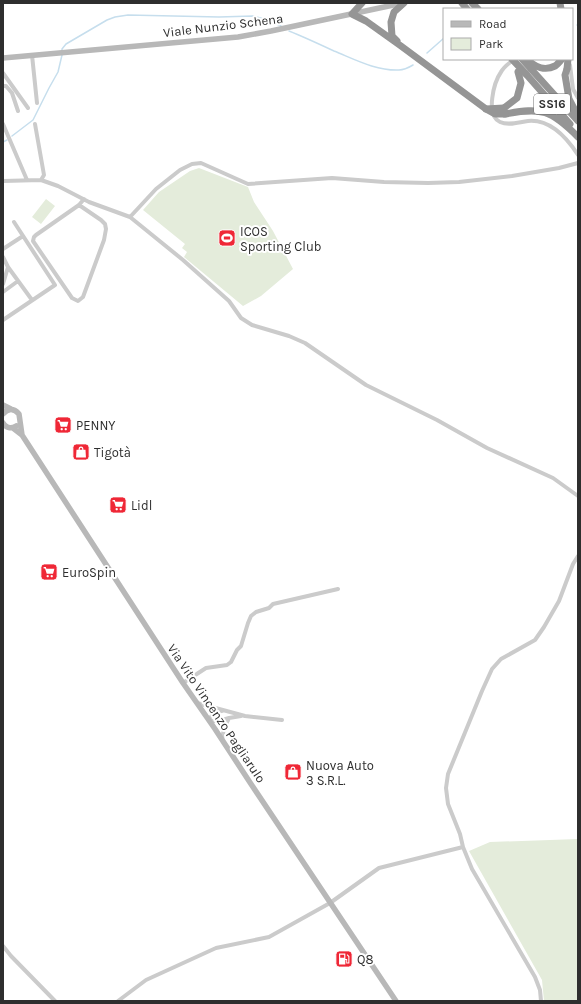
<svg xmlns="http://www.w3.org/2000/svg" width="581" height="1004" viewBox="0 0 581 1004" font-family="Karla,sans-serif">
<style>
.green{fill:#e4ecdb}
.lines{fill:none;stroke-linecap:round;stroke-linejoin:round}
.stream{stroke:#c6deed;stroke-width:1.5}
.street{stroke:#cbcbcb;stroke-width:4}
.secondary{stroke:#b8b8b8;stroke-width:5.5}
.highway{stroke:#959595;stroke-width:7}
.highway-bridge{stroke:#959595;stroke-width:7}
.labels{text-anchor:middle;stroke-width:4;stroke-linejoin:round;paint-order:stroke}
.shield{fill:#fff;stroke:#6d6d6d;stroke-width:1}
.shield-label{font-size:12px;font-weight:bold;fill:#2e2e2e}
.street-label{font-size:13px;fill:#2e2e2e;stroke:#fff}
.poi-label{font-size:13px;fill:#2e2e2e;stroke:#fff;text-anchor:start}
</style>
<rect width="100%" height="100%" fill="#fff"/>
<path class="green" d="M199,168L248,187L254,202L273,231L293,269L261,296L243,306L184,257L187,252L182,248L185,244L143,210L159,192L190,171Z
M46,199L55,206L41,224L32,217Z
M578,839V1001H544L542,980L469,851L490,842Z"/>
<g class="lines">
<path class="stream" d="M577,25H578
M289,31C304,37 319,44 334,51C354,59 376,71 399,70C404,70 408,68 413,65
M62,51V49L66,44L107,20L115,17L128,15L219,17L253,16L268,20L281,26
M427,53L444,38
M12,136L33,120L49,88L58,72L62,55
M3,142L7,140"/>
<path class="street" d="M32,55L37,103
M514,59C510,63 504,66 501,72C494,82 485,115 500,122C509,126 519,122 528,121C550,119 567,138 578,155
M570,65L573,89L578,98
M3,73L28,108
M3,86H6L12,93L18,111
M3,124L27,180
M35,124L44,175L41,180
M3,181L41,180L58,186L89,202L130,217L183,260L229,301L241,318L252,325L289,336L305,343L366,385L437,420L487,448L553,478L578,496
M79,205L101,220L105,224L106,229L104,240L83,297L78,301L72,298L33,241L34,237L36,235L79,205L84,199
M130,217L156,189L180,170L192,164L201,163L248,184L332,178L384,182L428,183L459,182L512,176L559,168L578,163
M3,249L23,236
M3,257L8,267L32,300
M3,284L8,267
M3,292L18,281
M3,320L55,285L14,222
M183,683L206,668L227,665L231,662L237,650L241,646L248,623L251,616L256,612L269,608L273,604L338,589
M197,703L245,716L282,720
M209,719C213,714 215,711 222,711
M210,721H219L229,718
M222,740L224,728L229,718L241,716
M3,946L11,956L55,1001
M118,1001L146,980L216,948L269,937L330,903L379,868L463,847
M541,1001L540,990L535,977L472,869L463,847L460,834L448,804L446,788L448,774L482,691L492,669L501,659L535,640L544,627L559,601L573,564L578,556"/>
<path class="secondary" d="M3,58L238,37L271,31L403,3
M3,405L11,409
M3,414C8,408 14,408 19,414L22,435L13,428
M3,423C6,428 11,429 16,426
M22,435L183,683L215,729L251,784L396,1001"/>
<path class="highway" d="M362,3L352,14L366,21L401,46L486,109
M462,3L467,9
M472,3L478,9
M560,3L561,9
M397,41L392,36L391,22L394,12L404,3
M522,59L578,121
M528,60C535,67 545,71 555,66C557,65 560,61 562,59
M567,69L565,75L569,99L578,116
M526,74L570,124
M504,108L517,98L521,83L518,72
M505,114C542,107 551,110 578,137"/>
<path class="highway-bridge" d="M512,59L526,74
M567,69L568,59
M486,109L495,114H505
M486,109L504,108"/>
</g>
<defs>
<g id="stadium-square" transform="scale(0.9)"><rect x="-9" y="-9" width="18" height="18" rx="4" fill="#ef2736" stroke="#fff"/><path d="M0-5a6.5 5 0 1 0 0 10a6.5 5 0 1 0 0-10ZM-3.5-1.8h7v3.6h-7Z" fill="#fff"/></g>
<g id="supermarket-square" transform="scale(0.9)"><rect x="-9" y="-9" width="18" height="18" rx="4" fill="#ef2736" stroke="#fff"/><path d="M-6-5.5h2.5l.6 2H6L4.5 2H-2.5L-4.4-4H-6ZM-1.5 3.2a1.3 1.3 0 1 0 .1 0ZM3 3.2a1.3 1.3 0 1 0 .1 0Z" fill="#fff"/></g>
<g id="shop-square" transform="scale(0.9)"><rect x="-9" y="-9" width="18" height="18" rx="4" fill="#ef2736" stroke="#fff"/><path d="M-5-2.5h2.3a2.7 3.5 0 0 1 5.4 0H5L5.5 6h-11ZM-1.5-2.5h3a1.5 2.3 0 0 0-3 0Z" fill="#fff"/></g>
<g id="fuel-square" transform="scale(0.9)"><rect x="-9" y="-9" width="18" height="18" rx="4" fill="#ef2736" stroke="#fff"/><path d="M-5.5-6h7V0h2V4h1.3V-2.5L3-4.5l.8-.8L6-3V5H2.5V1h-1V6h-7ZM-4.2-4.7v3.2H.2V-4.7Z" fill="#fff"/></g>
</defs>
<g fill-rule="evenodd">
<use href="#stadium-square" x="227" y="238"/>
<use href="#supermarket-square" x="63" y="425"/>
<use href="#shop-square" x="81" y="452"/>
<use href="#supermarket-square" x="118" y="505"/>
<use href="#supermarket-square" x="49" y="572"/>
<use href="#shop-square" x="293" y="772"/>
<use href="#fuel-square" x="344" y="959"/>
</g>
<g class="labels">
<rect class="shield" x="534" y="94" width="36" height="20" rx="3"/>
<g class="shield-label">
<text x="552" y="108">SS16</text>
</g>
<g class="street-label">
<text transform="translate(223 25) rotate(-7)" y="5">Viale Nunzio Schena</text>
<text transform="translate(217 713) rotate(56)" y="5">Via Vito Vincenzo Pagliarulo</text>
</g>
<g class="poi-label">
<text x="240" y="236">ICOS<tspan x="240" dy="15">Sporting Club</tspan></text>
<text x="76" y="430">PENNY</text>
<text x="94" y="457">Tigotà</text>
<text x="131" y="510">Lidl</text>
<text x="62" y="577">EuroSpin</text>
<text x="306" y="770">Nuova Auto<tspan x="306" dy="15">3 S.R.L.</tspan></text>
<text x="357" y="964">Q8</text>
</g>
</g>
<rect width="581" height="1004" fill="none" stroke="#2e2e2e" stroke-width="8"/>
<rect x="443" y="8" width="130" height="52" fill="#ffffff" stroke="#ababab"/>
<rect x="451" y="21" width="20" height="6" fill="#b8b8b8" stroke="#ababab"/>
<text x="479" y="28" font-size="12" fill="#2e2e2e">Road</text>
<rect x="451" y="38" width="20" height="12" fill="#e4ecdb" stroke="#ababab"/>
<text x="479" y="48" font-size="12" fill="#2e2e2e">Park</text>
</svg>
